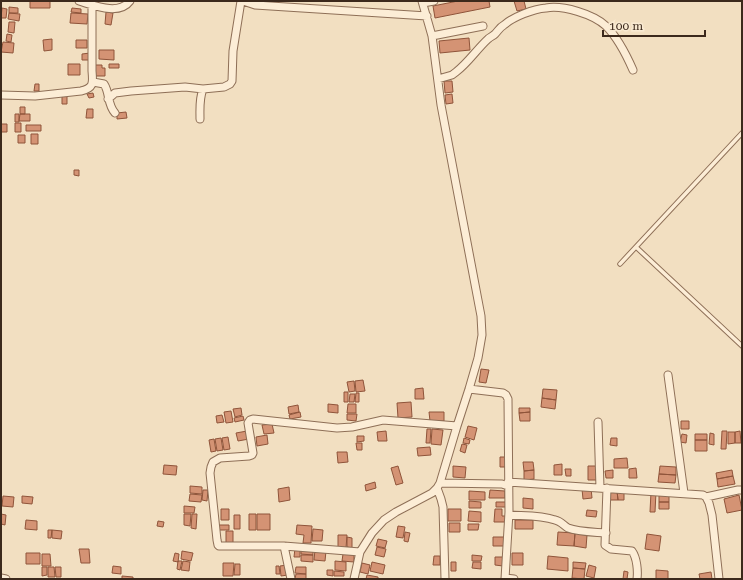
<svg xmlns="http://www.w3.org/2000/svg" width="743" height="580" viewBox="0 0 743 580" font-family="'Roboto Serif',serif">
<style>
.building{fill:#d49374;stroke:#8f543a}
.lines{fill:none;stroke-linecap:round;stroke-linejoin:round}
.lane-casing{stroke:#8e6f57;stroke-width:5.5}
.street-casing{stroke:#8e6f57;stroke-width:9}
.lane{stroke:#fcedd6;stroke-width:3.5}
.street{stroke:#fcedd6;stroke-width:7}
</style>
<rect width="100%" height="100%" fill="#f2dfc1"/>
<path class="building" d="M30,1H50V8H30Z
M458,1H489L490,7L435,18L433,6Z
M514,1H524L526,9L517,11Z
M9,7L18,8V13H9Z
M2,8L7,9L6,18H1Z
M72,8L81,9V13L71,12Z
M106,12L113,13L111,25L105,24Z
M9,13L20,14L19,21L8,19Z
M71,13L88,14L87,24L70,23Z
M9,22H15L14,33L8,32Z
M7,34L12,35L11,42L6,41Z
M469,38L470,50L440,53L439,41Z
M52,39V50L44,51L43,40Z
M76,40H87V48H76Z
M3,42L14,43L13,53L1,52Z
M99,50H114V60L99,59Z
M90,53V60H82V54Z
M68,64H80V75H68Z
M109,64H119V68H109Z
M95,65H102V68H105V76H95Z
M444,81H452L453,92L445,93Z
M35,84H39V91H34Z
M93,93L94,97L89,98L87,94Z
M452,94L453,103L446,104L445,95Z
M62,95H67V104H62Z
M20,107H25V114H20Z
M87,109H93V118H86Z
M126,112L127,118L117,119V113Z
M15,114H19V122H15Z
M20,114H30V121H19Z
M15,123H21V132H15Z
M1,124H7V132H1Z
M26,125H41V131H26Z
M31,134H38V144H31Z
M18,135H25V143H18Z
M74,170H79V176L74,175Z
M481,369L489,370L486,383L479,382Z
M363,380L365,391L356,392L355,381Z
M354,381L355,391L349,392L347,382Z
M423,388L424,399H415V389Z
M543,389L557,390L556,400L542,398Z
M344,392H348V402H344Z
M356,393H359V402H355Z
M350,394H355L354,402H349Z
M542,398L556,400L555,409L541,407Z
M411,402L412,417L398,418L397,403Z
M328,404L338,405V413L328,412Z
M348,404H356V413H347Z
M298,405L299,412L289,414L288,407Z
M241,408L242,415L235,417L233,409Z
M519,408H530V412L519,413Z
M231,411L233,422L226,423L224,412Z
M300,412L301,417L290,419L289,415Z
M429,412H444V421H430Z
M530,412V421H520L519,413Z
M347,414H357L356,421L347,420Z
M222,415L224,422L217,423L216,416Z
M243,416L244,420L235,422L234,418Z
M681,421H689V429H681Z
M272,424L274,433L264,434L262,425Z
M468,426L477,428L474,440L465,437Z
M427,429H431L430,443H426Z
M432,429L443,430L441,445L431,444Z
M247,431L249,439L238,441L236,433Z
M386,431L387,441H378L377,432Z
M722,431H727L726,449H721Z
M740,431L741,443H735V432Z
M728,432H735V443L728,444Z
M710,433L714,434V445L709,444Z
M682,434L687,435L686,443L680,442Z
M695,434H707V440H695Z
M267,435L268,444L257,446L256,437Z
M357,436H364V441L357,442Z
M228,437L230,449L224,450L222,438Z
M221,438L223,450L217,451L215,439Z
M464,438L470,440L469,444L463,443Z
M611,438H617V446L610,445Z
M214,439L216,451L211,452L209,440Z
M695,440H707V451H695Z
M356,443H362V450H357Z
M462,444L467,445L465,453L460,451Z
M430,447L431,455L418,456L417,448Z
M337,452H347L348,462L338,463Z
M500,457H507V467H500Z
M627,458L628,468H614V459Z
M523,462H533L534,470L524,471Z
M562,464V475H554V465Z
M164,465L177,466L176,475L163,474Z
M398,466L403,483L396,485L391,468Z
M453,466L466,467L465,478L453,477Z
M588,466H598V480H588Z
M660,466L676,467V475L659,474Z
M636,468L637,478H629V469Z
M565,469H571V476H566Z
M534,470V479L524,480V471Z
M613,470V478H606L605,471Z
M732,470L733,476L717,479L716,473Z
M659,474L676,475L675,483L658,482Z
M733,476L735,484L718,487L717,479Z
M375,482L376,488L366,491L365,485Z
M190,486L202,487V494L190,493Z
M289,487L290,500L279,502L278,489Z
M591,488L592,498L583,499L582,489Z
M203,490H208L207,501L202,500Z
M490,490L505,491V498H489Z
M469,491L485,492V500H469Z
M610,491H617L618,500H610Z
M617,491H624V500H618Z
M651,492H656L655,512H650Z
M190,494L202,495L201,502L189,501Z
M659,495L669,496V502H659Z
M739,495L742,510L727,513L724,499Z
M3,496L14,497L13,507L2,506Z
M22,496L33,497L32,504L22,503Z
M523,498L533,499V509L523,508Z
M469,501L481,502V508H469Z
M496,502H506V507H496Z
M659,502H669V509H659Z
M184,506L195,507L194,513H184Z
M221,509H229V520H221Z
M448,509H461V521H448Z
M495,509H502V516H506V522H494Z
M587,510L597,511L596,517L586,516Z
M469,511L481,512V522L468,521Z
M1,514L6,515L5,525L1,524Z
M184,514H191L190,526L184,525Z
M192,514H197L196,529L191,528Z
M249,514H256V530H249Z
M257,514H270V530H257Z
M234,515H240V529H234Z
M26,520L37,521V530L25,529Z
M515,520H533V529H515Z
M158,521L164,522L163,527L157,526Z
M449,523H460V532H449Z
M468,524H479L478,530H468Z
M218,525H229V530H218Z
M297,525L312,526L311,543H303L304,535L296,534Z
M398,526L405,527L403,538L396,537Z
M313,529L323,530L322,541H312Z
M48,530H52L51,538H48Z
M52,530L62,531L61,539L52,538Z
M226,531H233V543H226Z
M405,532L410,533L408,542L404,541Z
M558,532L575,533L574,546L557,545Z
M575,533L587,535L586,548L574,546Z
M647,534L661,536L659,551L645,549Z
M338,535H347L346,548L338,547Z
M347,537L352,538V548L347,547Z
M493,537H505V546H493Z
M378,539L387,541L385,548L376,546Z
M377,547L386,549L384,557L375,555Z
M295,548H300V557H294Z
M79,549H89L90,563H81Z
M301,549H313V555L301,554Z
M315,550L326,551L325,561L314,560Z
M182,551L193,553L191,561L181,559Z
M26,553H40V564H26Z
M175,553L179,554L178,562L173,561Z
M512,553H523V565H512Z
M42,554H50L51,566H42Z
M343,554L354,555V562L342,561Z
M301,555H313V562L301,561Z
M472,555L482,556L481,561H472Z
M434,556H440V565H433Z
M548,556L568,558V571L547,569Z
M495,557H504L503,566L495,565Z
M178,561H182L180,570L177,569Z
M183,561L190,562L189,571L181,570Z
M335,561L346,562V571L335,570Z
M372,562L385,565L383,574L370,571Z
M451,562H456V571H451Z
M473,562H481V569L472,568Z
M573,562L586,563L585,569L573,568Z
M223,563H234L233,576H223Z
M362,563L370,565L368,574L360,572Z
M235,564H240V575H234Z
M287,565L288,575L281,576L280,566Z
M589,565L596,567L594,578L586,576Z
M113,566L121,567V574L112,573Z
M276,566H279L280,574H276Z
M42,567H47V575L42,576Z
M48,567H54L55,577H48Z
M55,567H61V577H56Z
M296,567H306V574L295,573Z
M573,568L585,569L584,579L572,578Z
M327,570H333V576L327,575Z
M656,570L668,571V579H656Z
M334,571L344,572V576H334Z
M624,571L628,572L627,579H623Z
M711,572L712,579H700L699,574Z
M296,574H306V579H295Z
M367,575L378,577V579H366Z
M122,576L133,577V579H122Z"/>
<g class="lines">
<g class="lane-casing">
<path id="lane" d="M636,247L742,346
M620,264L742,133"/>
</g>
<g class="street-casing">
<path id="street" d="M79,1C93,5 119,16 130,1
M243,1L255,5L427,16
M423,3L434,1
M432,36L483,26
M438,79L452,75L456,72C468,63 477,49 488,39C490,37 493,36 495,34C498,31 500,27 504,25C513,17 533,9 546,8C563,5 593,14 606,26C618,38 626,54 633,70
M93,82L104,84C110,93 107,104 115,113
M1,95L35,96L81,91C94,88 93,83 92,71V5
M108,99L115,93L131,91L185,87L203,89
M200,119C200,109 199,99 203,89L224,87L230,84L232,81L233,51L241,1
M668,375L684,493
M469,389L503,393L506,395L508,399L509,512L505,579
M598,422L600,488
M508,482L703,495L706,497L709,503L712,515L719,579
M440,483L502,484L508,486
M437,488L441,499L443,507L445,579
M607,488L605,545L611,549L632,551C637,558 638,571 637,579
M706,497L738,490H742
M509,515C524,516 541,515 555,520C561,521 564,526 568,528C578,532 595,532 606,533
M284,546L291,579
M360,552L284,546H219L218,545L217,540L210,473L211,467L213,462L220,458L249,456L252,455L253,453L248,423L250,420L253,419L337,428L352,427L383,420L457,426
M1,578L6,579
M505,578L514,579
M354,579L360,552L372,533L384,520L396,512L432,493L437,488L440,483L457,426L469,389L478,358L482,335L481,316L441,105L432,36L422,1"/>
</g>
<use href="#lane" class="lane"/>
<use href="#street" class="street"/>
</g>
<rect width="743" height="580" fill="none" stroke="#3c291c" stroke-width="4"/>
<path d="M603 30v6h102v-6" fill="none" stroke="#3c291c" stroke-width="2"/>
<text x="609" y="30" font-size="12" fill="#3c291c" stroke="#f9ead2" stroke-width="3" paint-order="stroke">100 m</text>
</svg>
